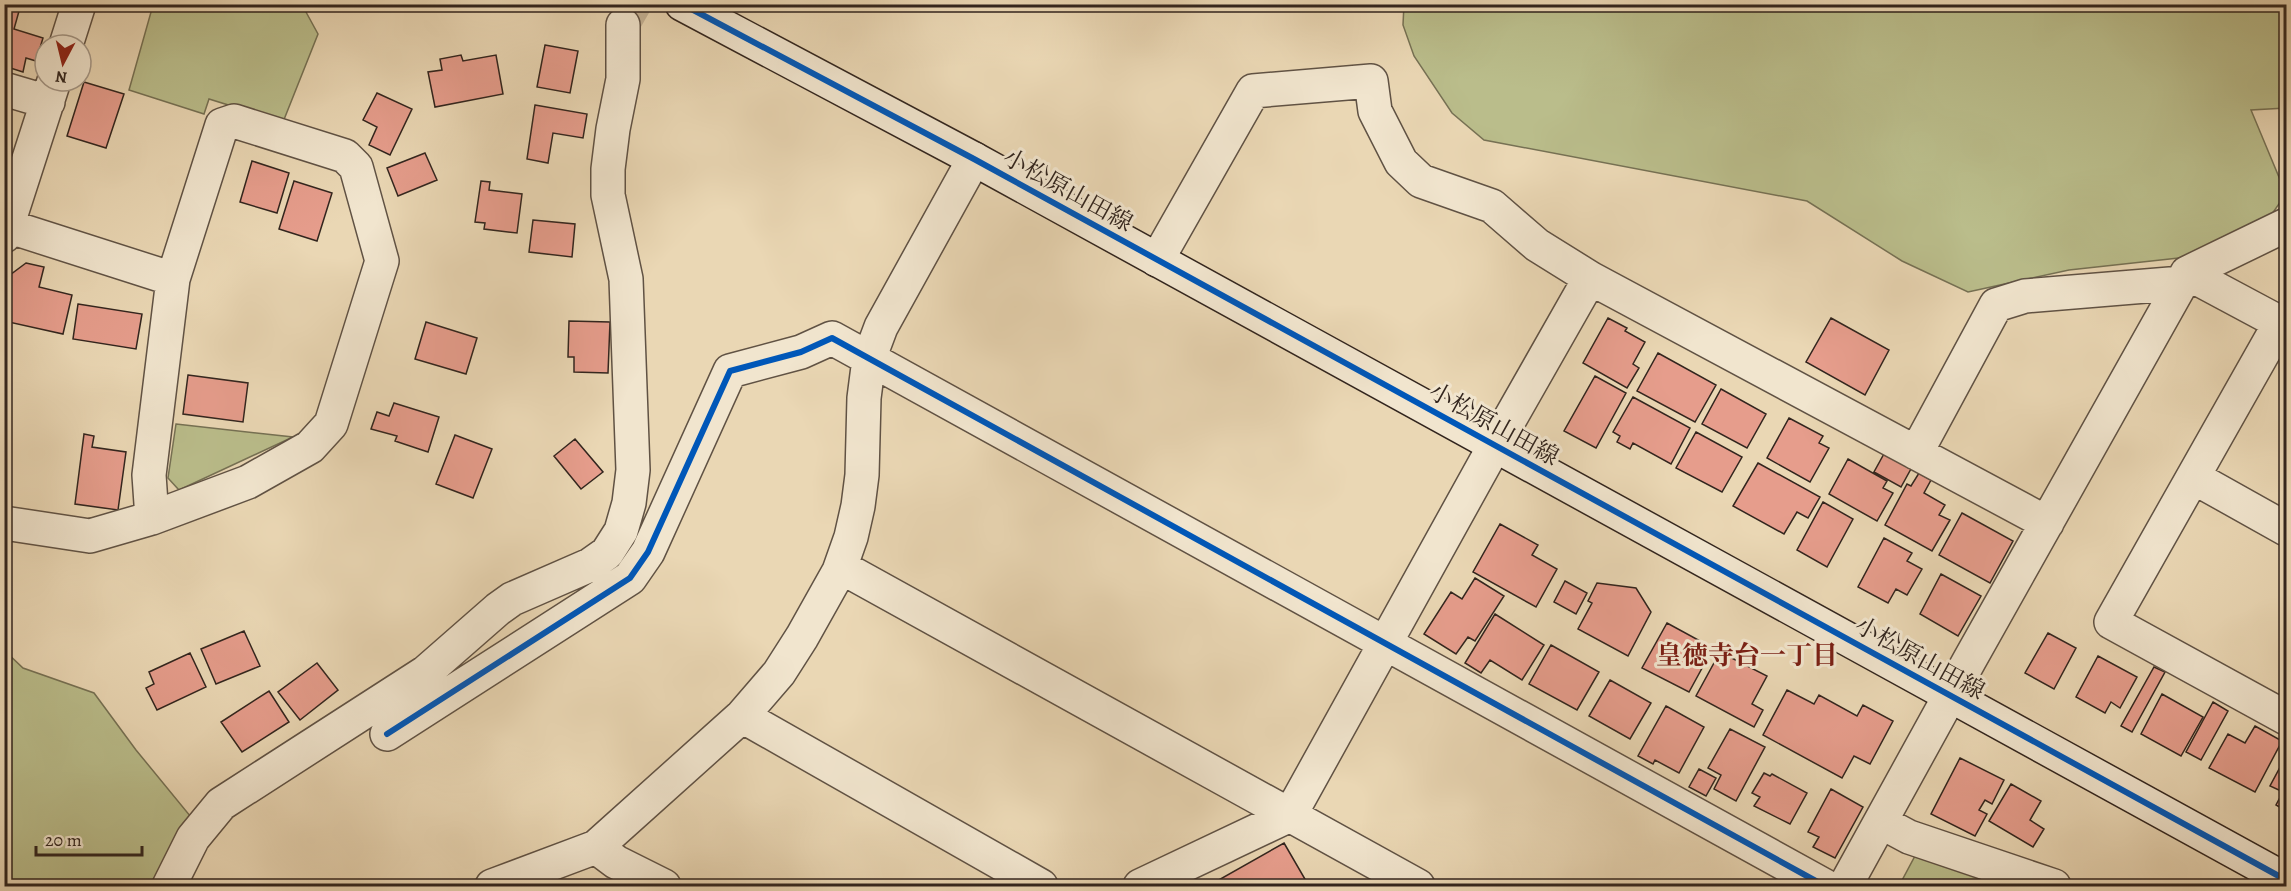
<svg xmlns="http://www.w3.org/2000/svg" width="2291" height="891" viewBox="0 0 2291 891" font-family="Alegreya,'Noto Serif JP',serif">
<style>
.green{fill:#babd8b;stroke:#767154;stroke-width:1.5}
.building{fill:#e69d8c;stroke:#32251e;stroke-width:1.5}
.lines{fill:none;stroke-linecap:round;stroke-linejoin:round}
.street-tunnel{stroke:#c5b396;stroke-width:33;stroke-dasharray:33 16;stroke-linecap:butt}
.street-casing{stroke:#605244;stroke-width:36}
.secondary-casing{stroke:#32251e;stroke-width:36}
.street{stroke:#f1e5ce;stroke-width:33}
.secondary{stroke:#f1e5ce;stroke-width:33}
.cycleway-casing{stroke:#f1e5ce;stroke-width:10}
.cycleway{stroke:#0057b8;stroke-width:6}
.labels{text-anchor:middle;stroke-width:6;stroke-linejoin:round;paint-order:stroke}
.street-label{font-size:24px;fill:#32251e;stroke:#f1e5ce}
.neighbourhood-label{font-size:26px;font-weight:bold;fill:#7a1f14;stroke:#f1e5ce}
</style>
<rect width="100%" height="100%" fill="#ead7b4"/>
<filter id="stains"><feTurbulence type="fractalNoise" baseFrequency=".00333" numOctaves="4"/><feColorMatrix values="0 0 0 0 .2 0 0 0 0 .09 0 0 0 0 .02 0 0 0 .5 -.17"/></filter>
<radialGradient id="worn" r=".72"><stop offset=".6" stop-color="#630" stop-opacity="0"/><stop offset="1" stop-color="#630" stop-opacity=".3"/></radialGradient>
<path class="green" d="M1404,4L2286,5V108L2251,110L2286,194L2267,221L2197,256L2069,270L1968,292L1902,261L1807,201L1484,140L1452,113L1414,56L1403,25Z
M153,5H309L306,12L318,34L283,122L209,99L204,114L129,90Z
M176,424L293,437L179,490L168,478Z
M4,650L23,668L94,693L136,750L191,817L152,886H5Z
M1915,856L2013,886H1899Z"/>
<path class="building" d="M4,4H21L14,29L43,38L36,61L26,58L23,72L4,66Z
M545,45L578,51L570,93L537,87Z
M461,55L463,61L496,55L503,94L435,107L428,72L442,70L440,59Z
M84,82L124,94L106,148L67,136Z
M377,93L412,109L390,155L369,145L377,127L363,120Z
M535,105L587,114L583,138L553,133L548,163L527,159Z
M425,153L437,180L398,196L387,168Z
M252,161L289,173L277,213L240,202Z
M294,181L332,193L317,241L279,229Z
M481,181L490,182L489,190L522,194L517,233L484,229L485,223L475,222Z
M533,220L575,224L572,257L529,252Z
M26,263L44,267L39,287L72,295L63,334L4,321V297L10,275Z
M78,304L142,314L136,349L73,339Z
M1608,318L1627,328L1625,331L1645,342L1633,364L1639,368L1627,388L1583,363Z
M1831,318L1889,350L1865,395L1806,362Z
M569,321L610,322L608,373L574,372V357H568Z
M426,322L477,338L466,374L415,359Z
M1658,353L1716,385L1695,422L1637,391Z
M188,375L248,383L243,422L183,414Z
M1595,376L1626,393L1596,448L1564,431Z
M1721,389L1766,414L1747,448L1702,424Z
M1633,397L1690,428L1671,464L1633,443L1630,449L1617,442L1620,436L1613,432Z
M394,403L439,417L428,452L395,441L397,436L371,429L377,412L389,416Z
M1789,418L1823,436L1819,443L1829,448L1810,482L1767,458Z
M1696,432L1742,457L1722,492L1676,468Z
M84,434L94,436L92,447L126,452L118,510L75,504Z
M455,435L492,449L473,498L436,484Z
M575,439L603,472L581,489L554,456Z
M1885,452L1912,467L1901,487L1874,472Z
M1848,459L1887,481L1883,488L1893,493L1877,521L1829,494Z
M1758,463L1820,497L1808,518L1797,512L1784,534L1733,506Z
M1919,473L1931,480L1924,493L1945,505L1939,515L1950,520L1932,551L1885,525L1907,484L1911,486Z
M1823,502L1853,519L1827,567L1797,550Z
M1962,513L2013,541L1990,583L1939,555Z
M1500,524L1538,545L1532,555L1557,569L1536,607L1473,572Z
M1884,538L1912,553L1907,561L1922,569L1907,595L1896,589L1888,603L1858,587Z
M1941,574L1981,596L1958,636L1920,614Z
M1475,578L1504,596L1475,641L1468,637L1456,654L1424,634L1451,592L1462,599Z
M1565,581L1587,593L1576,614L1554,602Z
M1597,583L1636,588L1651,612L1628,656L1578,629L1592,603L1588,601Z
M1495,614L1544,645L1522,680L1490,660L1481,673L1465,663Z
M1667,623L1713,648L1689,692L1642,668Z
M244,631L260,666L216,684L201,649Z
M2048,633L2076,648L2054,689L2025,673Z
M1551,645L1599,672L1577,710L1529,684Z
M1720,652L1767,676L1752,704L1763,710L1754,727L1696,696Z
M190,653L206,687L157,710L146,688L154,684L149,672Z
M2098,656L2137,677L2120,708L2111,702L2105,713L2076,697Z
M317,663L338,690L300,720L278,692Z
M2154,667L2165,672L2132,732L2121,726Z
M1610,680L1651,703L1630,739L1589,716Z
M1787,690L1814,704L1819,695L1857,716L1863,705L1893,721L1870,764L1854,756L1842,778L1763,735Z
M269,691L289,722L242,752L221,722Z
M2162,694L2203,717L2181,756L2141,734Z
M2213,702L2228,711L2201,760L2186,752Z
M1666,706L1704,727L1679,773L1655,760L1653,764L1638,756Z
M2255,726L2282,741L2255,792L2209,768L2228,734L2245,743Z
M1730,729L1765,747L1736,801L1714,789L1721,775L1708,768Z
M2286,756V782L2281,791L2270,786Z
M1960,758L2004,780L1992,804L1985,800L1979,810L1987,814L1975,836L1931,814Z
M1699,769L1716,778L1706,796L1689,787Z
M1764,773L1770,776L1772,774L1807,793L1790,824L1754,806L1760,797L1752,793Z
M2011,784L2041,801L2030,820L2044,829L2033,847L1989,821Z
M2286,786V811L2276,805Z
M1831,789L1863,807L1835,858L1813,847L1819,837L1808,832Z
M1284,843L1309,886H1208Z"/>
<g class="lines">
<path class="street-tunnel" d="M623,25L635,4"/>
<g class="street-casing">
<path id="street" d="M66,45L79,4
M4,89L48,102
M4,225L173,279
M4,236L54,81
M1157,260L1253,91L1371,81L1375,111L1401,162L1421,181L1492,206L1537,245L1590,278L2047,523
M2187,273L2286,326
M2280,323L2111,622L2286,718
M1916,453L1996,305L2025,296L2182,283
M2193,477L2286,529
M4,523L90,536L152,518L248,482L310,447L331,424L382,261L356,167L345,156L234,121L222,125L173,279L149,475L152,518
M841,567L1418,886
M742,716L1041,886
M387,734L630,578L648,552L730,371L801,352L832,338L1825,886
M1881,822L1909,837L2054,886
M596,847L616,862L664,886
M169,886L193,838L221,804L426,672L498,609L512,599L590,565L607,553L621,531L629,503L633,470L626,279L608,195V169L613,129L623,79V25
M492,886L596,847L742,716L779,673L802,637L839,571L851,537L858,506L862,475L864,398L869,359L881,327L974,159
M1140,886L1290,815L1495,445L1590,278
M1845,886L1969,661L2187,273L2286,225"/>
</g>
<g class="secondary-casing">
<path id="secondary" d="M682,4L974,159L2286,880"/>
</g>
<use href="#street" class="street"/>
<use href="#secondary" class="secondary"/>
<g class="cycleway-casing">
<path id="cycleway" d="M682,4L974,159L2286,880
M387,734L630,578L648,552L730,371L801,352L832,338L1825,886"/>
</g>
<use href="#cycleway" class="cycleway"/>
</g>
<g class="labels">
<g class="street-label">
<text transform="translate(1068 190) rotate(29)" y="8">小松原山田線</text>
<text transform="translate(1494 424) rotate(29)" y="8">小松原山田線</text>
<text transform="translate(1920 658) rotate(29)" y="8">小松原山田線</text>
</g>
<g class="neighbourhood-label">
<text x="1747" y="664">皇徳寺台一丁目</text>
</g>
</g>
<rect width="2291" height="891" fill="none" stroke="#ead7b4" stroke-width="24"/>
<rect x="6" y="6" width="2279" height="879" fill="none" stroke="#32251e" stroke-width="3"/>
<rect x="12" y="12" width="2267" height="867" fill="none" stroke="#32251e" stroke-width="1.5"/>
<g transform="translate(63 63) rotate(187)"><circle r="28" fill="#f1e5ce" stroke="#a59888" stroke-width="1.5"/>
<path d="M0-4.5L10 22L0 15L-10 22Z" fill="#8f2418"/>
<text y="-9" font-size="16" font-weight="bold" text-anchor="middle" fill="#32251e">N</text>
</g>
<path d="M36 846v9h106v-9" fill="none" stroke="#32251e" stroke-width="3"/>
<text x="45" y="846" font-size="18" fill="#32251e" stroke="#f1e5ce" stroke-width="4.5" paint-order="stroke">20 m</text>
<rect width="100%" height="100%" filter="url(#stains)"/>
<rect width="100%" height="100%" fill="url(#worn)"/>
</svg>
